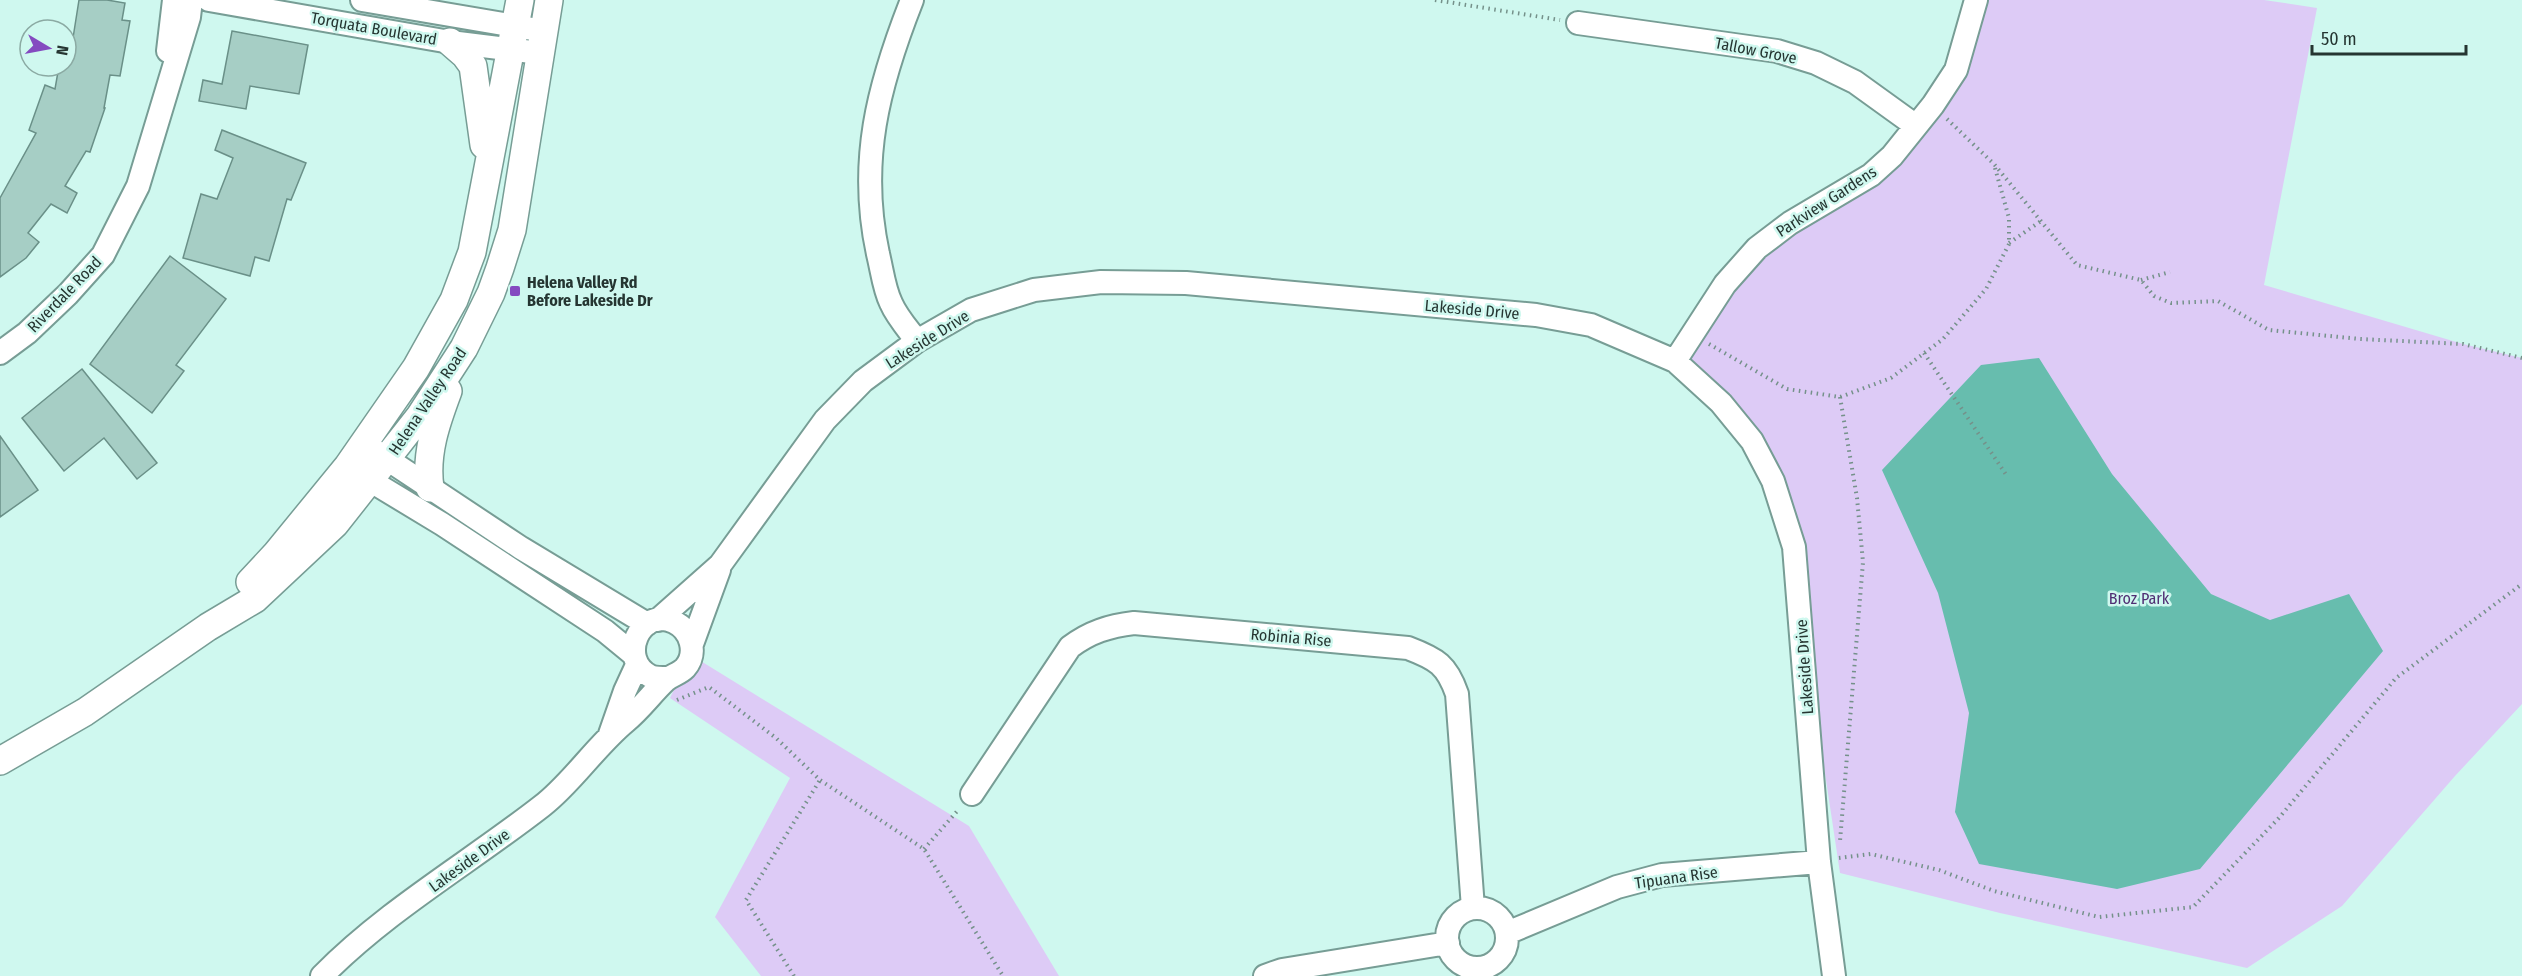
<svg xmlns="http://www.w3.org/2000/svg" width="2522" height="976" viewBox="0 0 2522 976" font-family="'Fira Sans Condensed',sans-serif">
<style>
.green{fill:#ddcbf6}
.water{fill:#67bdae}
.building{fill:#a6cec5;stroke:#6a9088;stroke-width:1.5}
.lines{fill:none;stroke-linecap:round;stroke-linejoin:round}
.minor-casing{stroke:#779d95;stroke-width:26}
.tertiary-casing{stroke:#779d95;stroke-width:30}
.path{stroke:#75918a;stroke-width:4;stroke-dasharray:1.5 4.5;stroke-linecap:butt}
.minor{stroke:#fff;stroke-width:22}
.tertiary{stroke:#fff;stroke-width:27}
.poi-dot{fill:#844ac0;stroke:#cff8ef;stroke-width:2}
.labels{text-anchor:middle;stroke-width:5;stroke-linejoin:round;paint-order:stroke}
.street-label{font-size:16px;fill:#253531;stroke:#cff8ef}
.poi-label{font-size:16px;font-weight:bold;fill:#253531;stroke:#cff8ef;text-anchor:start}
.park-label{font-size:16px;fill:#502e73;stroke:#cff8ef}
</style>
<rect width="100%" height="100%" fill="#cff8ef"/>
<path class="green" d="M1983,0H2264L2317,8L2264,285L2463,344L2522,358V704L2455,776L2342,906L2247,968L2000,913L1840,873L1800,607L1773,481L1675,361L1725,284L1870,175L1956,70Z
M691,655L969,826L1059,976H761L715,917L790,778L670,698Z"/>
<path class="water" d="M2039,358L2112,474L2211,594L2270,620L2349,594L2383,651L2200,869L2117,889L1979,864L1955,812L1969,713L1938,593L1882,470L1981,365Z"/>
<path class="building" d="M79,0H107L125,3L122,20L130,21L120,76L110,75L104,108H105L90,152L86,151L65,186L77,193L67,213L51,204L28,233L39,242L26,258L0,277V198L36,133L29,130L45,85L55,89L59,66H66V37L73,38Z
M232,31L308,45L299,94L250,86L246,109L199,101L203,80L222,84Z
M222,130L306,163L291,200L287,199L269,261L255,257L250,276L183,258L201,194L217,199L233,158L215,150Z
M170,256L226,299L176,365L184,371L152,413L90,364Z
M82,369L157,463L137,479L104,438L64,471L22,418Z
M0,436L38,490L0,517Z"/>
<g class="lines">
<g class="minor-casing">
<path id="minor" d="M209,0L450,42L540,53
M362,0L544,31
M912,0C878,86 858,162 878,254C882,270 884,289 891,303C897,317 908,329 917,341
M1578,23L1777,51L1816,63L1855,82L1916,126
M168,51L174,0
M0,353L27,333L68,294L103,255L138,186L189,17L191,0
M1675,361L1725,284L1757,248L1790,223L1871,175L1892,156L1933,105L1956,70L1976,0
M372,449L521,548L647,624
M356,472L442,524L605,631L633,654
M658,620L720,565L825,420L863,381L917,341L971,310L1034,290L1101,282L1186,283L1536,315L1591,325L1675,361L1721,403L1752,441L1773,481L1794,547L1819,862L1834,976
M692,644L719,570
M610,734L625,691L637,665
M972,794L1070,647C1090,632 1109,626 1134,623L1408,648C1437,659 1447,665 1457,694L1473,908
M1447 938a30 30 0 1 1 60 0a30 30 0 1 1-60 0Z
M1507,933L1617,887L1662,875L1819,862
M322,976C387,910 469,863 542,806C571,784 595,747 625,722C641,709 652,693 666,680C672,675 679,674 685,668C698,653 691,630 674,622C640,606 617,659 650,676C654,678 662,678 668,678
M1265,976L1282,970L1448,943"/>
</g>
<g class="tertiary-casing">
<path id="tertiary" d="M450,42L465,55L473,66L484,145
M430,488C425,454 436,423 448,391
M250,582L276,554L348,466L416,368L454,300L472,252L520,0
M0,761L85,712L208,627L255,599L335,524L420,416L464,348L491,293L500,268L512,230L549,0"/>
</g>
<path class="path" d="M1435,0L1560,20
M1947,119L1994,164L2077,265L2141,280L2154,296L2171,303L2218,301L2269,330L2360,339L2463,344L2522,358
M2009,243L2041,221
M2141,280L2170,272
M1709,344L1787,389L1840,397L1891,378L1943,339L1986,289L2009,244V218L1995,168
M1924,353L2007,476
M1840,397L1857,498L1863,562L1840,841
M677,700L709,687L776,738L820,780L924,849L1003,976
M924,849L959,809
M1839,858L1871,854L1939,870L1994,891L2099,917L2193,907L2278,819L2396,678L2522,584
M794,976L746,900L820,780"/>
<use href="#minor" class="minor"/>
<use href="#tertiary" class="tertiary"/>
</g>
<rect class="poi-dot" x="509" y="285" width="12" height="12" rx="3"/>
<g class="labels">
<g class="street-label">
<text transform="translate(374 28) rotate(10)" y="6">Torquata Boulevard</text>
<text transform="translate(1756 50) rotate(11)" y="6">Tallow Grove</text>
<text transform="translate(1826 201) rotate(-33)" y="6">Parkview Gardens</text>
<text transform="translate(64 294) rotate(-46)" y="6">Riverdale Road</text>
<text transform="translate(1472 309) rotate(5)" y="6">Lakeside Drive</text>
<text transform="translate(927 339) rotate(-32)" y="6">Lakeside Drive</text>
<text transform="translate(427 401) rotate(-56)" y="6">Helena Valley Road</text>
<text transform="translate(1291 637) rotate(5)" y="6">Robinia Rise</text>
<text transform="translate(1804 667) rotate(-94)" y="6">Lakeside Drive</text>
<text transform="translate(469 860) rotate(-36)" y="6">Lakeside Drive</text>
<text transform="translate(1676 877) rotate(-8)" y="6">Tipuana Rise</text>
</g>
<g class="poi-label">
<text x="527" y="288">Helena Valley Rd<tspan x="527" dy="18">Before Lakeside Dr</tspan></text>
</g>
<g class="park-label">
<text x="2139" y="604">Broz Park</text>
</g>
</g>
<g transform="translate(48 48) rotate(100)"><circle r="28" fill="#cff8ef" stroke="#8baaa3" stroke-width="1.5"/>
<path d="M0-4.5L10 22L0 15L-10 22Z" fill="#844ac0"/>
<text y="-9" font-size="16" font-weight="bold" text-anchor="middle" fill="#253531">N</text>
</g>
<path d="M2312 45v9h154v-9" fill="none" stroke="#253531" stroke-width="3"/>
<text x="2321" y="45" font-size="18" fill="#253531" stroke="#cff8ef" stroke-width="4.5" paint-order="stroke">50 m</text>
</svg>
